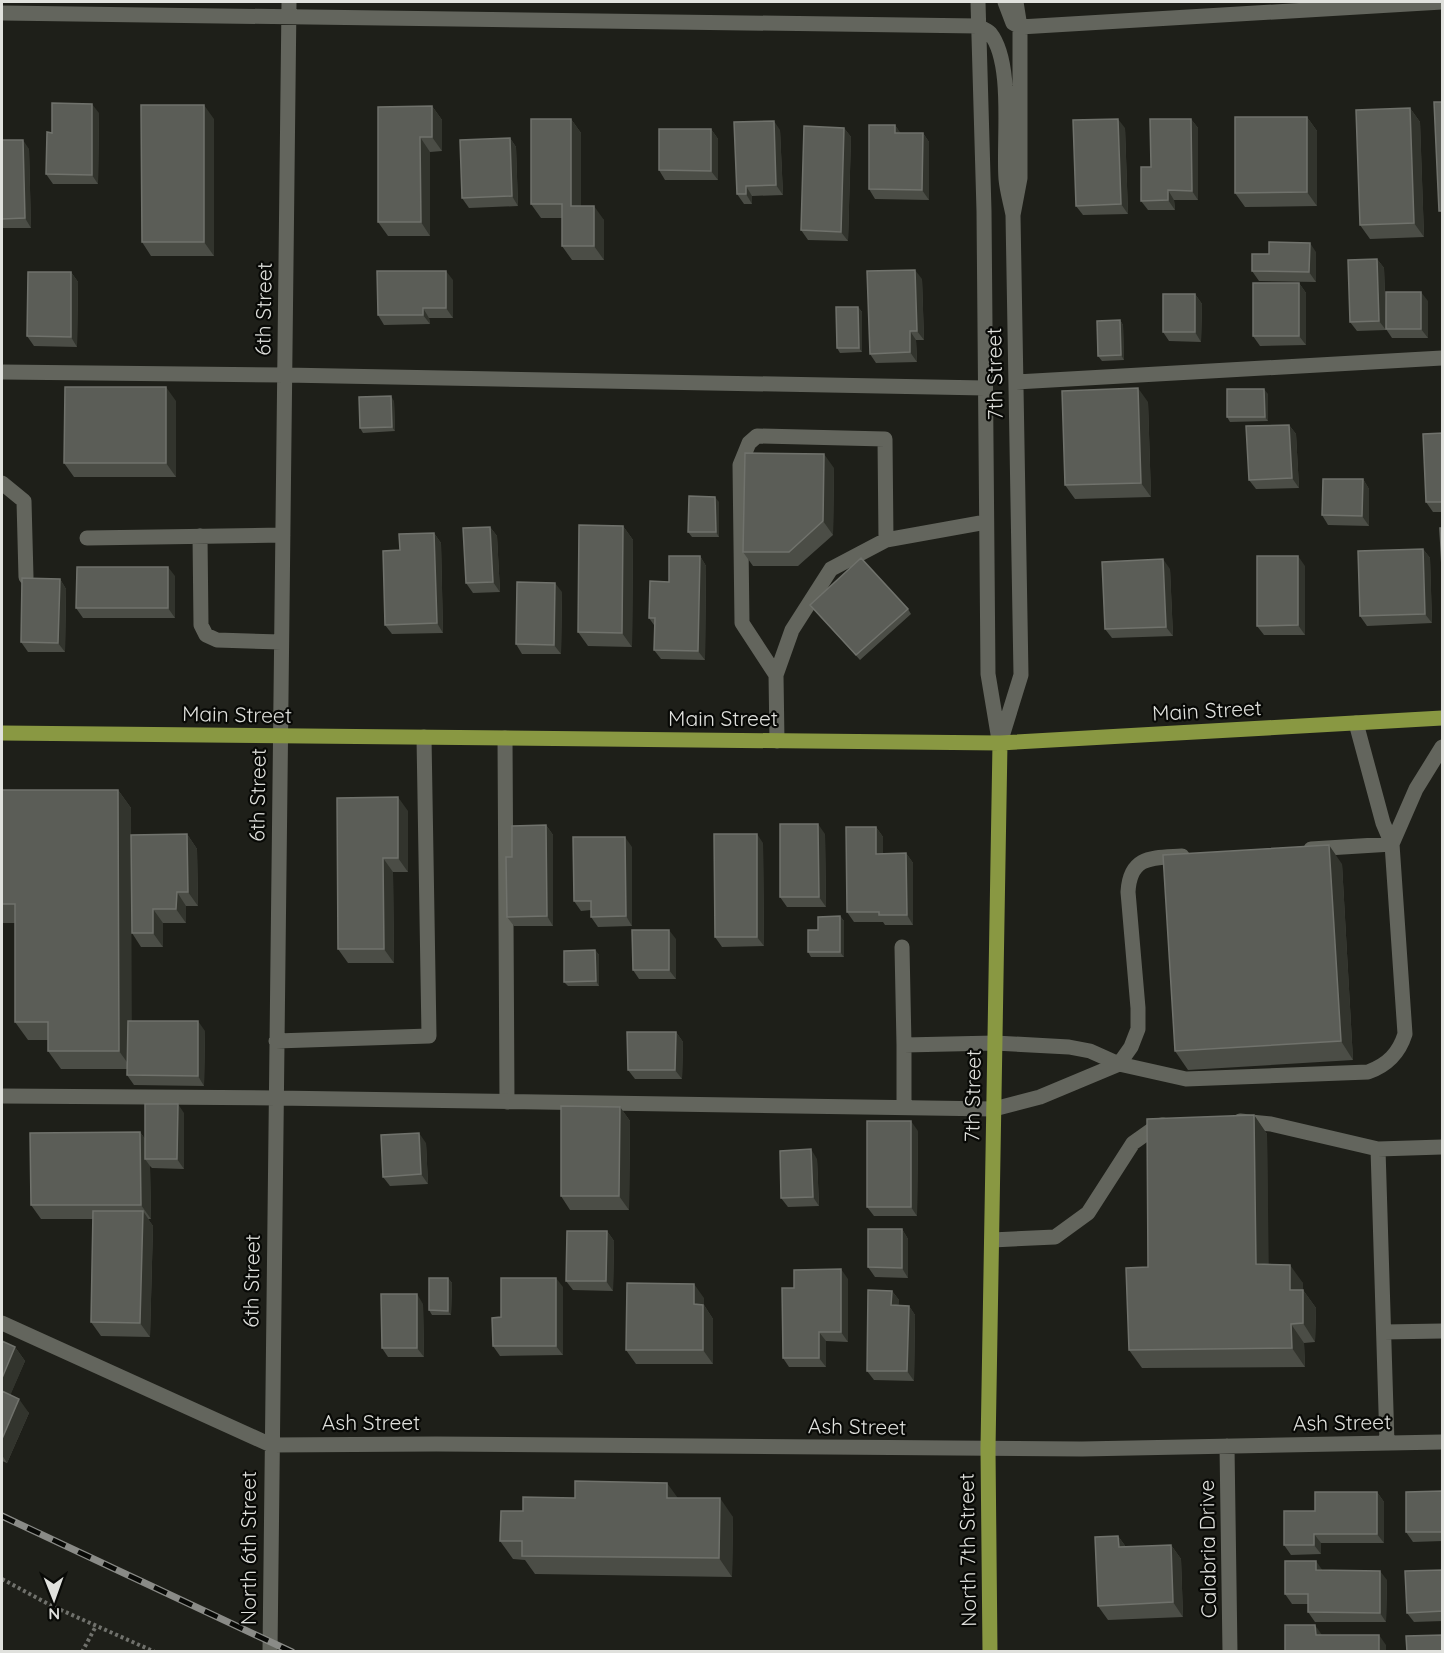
<svg xmlns="http://www.w3.org/2000/svg" width="1444" height="1653" viewBox="0 0 1444 1653" font-family="Quicksand,sans-serif">
<style>
.lines{fill:none;stroke-linecap:round;stroke-linejoin:round}
.path{stroke:#70716c;stroke-width:4;stroke-dasharray:3 3;stroke-linecap:butt}
.minor{stroke:#63655d;stroke-width:15}
.major{stroke:#899842;stroke-width:15}
.rail-casing{stroke:#8a8b87;stroke-width:7}
.rail{stroke:#080906;stroke-width:4.5;stroke-dasharray:14;stroke-linecap:butt}
.wall{fill:#4b4d46}
.shaded-wall{fill:#32342d}
.building{fill:#5b5d57;stroke:#70726c;stroke-width:1.5}
.labels{text-anchor:middle;stroke-width:4.5;stroke-linejoin:round;paint-order:stroke}
.street-label{font-size:21px;fill:#e0e1dd;stroke:#080906}
</style>
<rect width="100%" height="100%" fill="#1e1f19"/>
<g class="lines">
<path class="path" d="M2,1579L52,1606L155,1652
M82,1652L96,1626"/>
<path class="minor" d="M978,2L984,211L988,674L999,740
M1005,2L1013,23L1020,27L1442,2
M2,13L978,26C982,28 987,30 990,33C1014,63 1003,141 1006,179C1007,191 1011,204 1013,215
M2,372L285,375L985,388
M1016,382L1442,358
M2,483L24,501L26,577
M200,536L201,625L206,635L217,640L281,642
M87,538L283,535
M776,675L742,623L740,465L749,443L757,436L885,439L886,540
M505,738L507,1102
M777,741L776,675L792,630L831,569L886,540L986,522
M1000,743L1021,675L1013,215L1020,178V27L1016,2
M1392,844L1416,789L1442,747
M1311,849L1392,844
M902,947L904,1045L995,1043L1069,1047L1090,1051L1119,1064L1186,1079L1368,1072C1388,1065 1399,1053 1405,1034L1392,844L1383,823L1356,723
M276,1041L429,1036L424,737
M904,1045V1108
M2,1096L276,1098L994,1109L1040,1097L1119,1064L1131,1047L1138,1029V1008L1128,892C1130,855 1153,858 1182,856
M1240,1121L1271,1124L1378,1149L1387,1443
M1378,1149L1442,1147
M992,1240L1055,1237L1088,1213L1133,1143L1157,1126L1163,1125
M2,1323L271,1445L436,1444L1082,1449L1442,1442
M1384,1332L1442,1331
M1227,1446L1230,1652
M270,1652L289,2"/>
<path class="major" d="M2,733L1000,743L1442,718
M990,1652L988,1449L1000,743"/>
<g class="rail-casing">
<path id="rail" d="M2,1516L292,1652"/>
</g>
<use href="#rail" class="rail"/>
</g>
<path class="wall" d="M432,106L442,120V151L430,152V236H388L378,222Z
M1410,108L1420,122L1424,237L1370,239L1360,225Z
M99,113L98,184H53L46,174L52,133Z
M1307,117L1317,131V206L1245,207L1235,193Z
M214,119V256H151L142,242Z
M571,119L581,133V206L604,220V260H572L562,246V218H541L531,204Z
M1191,119L1198,128V200H1174L1175,210H1148L1141,201L1151,167Z
M895,125L900,133H923L929,142V200L875,199L869,189Z
M844,128L851,137L848,241L808,240L801,230Z
M1125,128L1128,214L1083,215L1076,206Z
M711,129L718,139V180H665L659,170Z
M780,130L783,195L752,196V204H744L737,194Z
M510,138L516,147L518,206L469,208L462,198Z
M2,140L29,149L31,228H2Z
M1316,252V282L1259,281L1252,271L1269,254Z
M1377,259L1384,268L1386,325L1428,301V338H1392L1386,329V330L1357,331L1350,322Z
M71,272L78,282L77,347L34,346L27,336Z
M922,279L924,340H916L917,362L876,363L870,354Z
M453,280V318H429L430,324L384,325L378,315Z
M1299,283L1306,293V345L1260,346L1253,336Z
M1195,294L1202,304L1201,342L1169,341L1163,332Z
M858,307L862,312V352L840,353L837,348Z
M1120,320L1123,325L1124,360L1102,361L1098,356Z
M1268,394V421L1230,422L1227,417Z
M176,401V477H74L64,463Z
M394,401L395,431L363,433L360,428Z
M1148,402L1151,497L1075,499L1065,485Z
M1289,425L1296,434L1299,488L1256,489L1249,480Z
M1443,433V512H1433L1426,502Z
M834,468L833,535L798,566H753L743,552Z
M1363,479L1369,489V526L1328,525L1322,515Z
M719,502V537H692L688,532Z
M623,526L633,540L632,647L588,646L578,632Z
M490,527L497,536L500,592L473,593L466,583Z
M434,533L441,543L443,633L392,634L385,625L400,550Z
M1423,549L1430,558L1432,623L1367,626L1360,616Z
M700,556L706,566L705,660L661,659L654,650V625L649,618L669,582Z
M1305,566V635H1264L1257,626Z
M1170,569L1173,636L1112,638L1105,629Z
M175,576V618H83L76,608Z
M60,579L66,589L65,652H28L21,642Z
M562,592L561,654H522L516,644Z
M810,605L908,609L911,614L860,660Z
M2,790H118L131,808V835L187,834L197,849L198,906H186V923H163V947H141L132,933L131,847V1021L205,1031L204,1086L134,1085L127,1075L128,1069H61L48,1051V1040H28L15,1022V923H2Z
M337,798L408,811V872H393L394,963H348L338,949Z
M546,825L553,835V926H514L507,917L512,857Z
M876,827L883,837V854L906,853L913,863V925H885L883,922H854L847,912Z
M825,834L826,907H787L780,897Z
M763,843L764,946L722,947L715,937Z
M632,847V926L598,927L591,917V910L581,911L574,901Z
M1342,864L1353,1060L1188,1070L1175,1051Z
M840,916L844,921V957H811L808,952Z
M676,939V979H639L633,970Z
M595,950L599,955V986H568L564,982Z
M676,1032L683,1042L682,1079H635L628,1070Z
M620,1107L630,1121L629,1210H570L561,1196Z
M184,1113V1169L152,1168L150,1166L151,1219H148L153,1226L150,1337L101,1336L91,1322L93,1219H41L31,1205L140,1132L145,1139Z
M1254,1115L1267,1134L1268,1265L1303,1283V1290L1316,1308L1315,1342L1304,1343L1305,1367L1142,1368L1129,1350L1148,1267Z
M918,1131L917,1216H874L867,1207Z
M426,1143L428,1184L390,1186L383,1177Z
M817,1159L819,1206L788,1207L781,1198Z
M902,1229L908,1239V1278L875,1277L868,1267Z
M607,1231L614,1241L613,1291L573,1290L566,1281Z
M448,1278L452,1283L451,1315H432L429,1310Z
M848,1279V1342L826,1341V1367H789L783,1358L794,1288Z
M563,1287V1355L500,1356L493,1346Z
M892,1291L899,1300L898,1305L909,1306L915,1315L914,1381L874,1380L867,1371Z
M704,1298V1305L713,1319V1364H636L626,1350Z
M423,1304L424,1357H388L382,1348Z
M2,1341L15,1347L25,1361L10,1395L29,1413L7,1463L2,1461Z
M1443,1491V1541L1413,1542L1406,1532Z
M1377,1492L1384,1502V1543H1321V1554L1291,1555L1284,1545L1315,1511Z
M678,1498L733,1517L732,1577L535,1574L525,1560L513,1559L500,1541L523,1511Z
M1118,1536L1126,1547L1171,1545L1181,1559L1183,1617L1108,1620L1098,1606Z
M1323,1570L1387,1580L1386,1622H1315L1308,1612V1604H1292L1285,1594Z
M1443,1570V1621L1414,1622L1407,1613Z"/>
<path class="shaded-wall" d="M92,104L99,113L98,184L92,175Z
M204,105L214,119V256L204,242Z
M432,106L442,120V151L432,137Z
M1410,108L1420,122L1424,237L1414,223Z
M1307,117L1317,131V206L1307,192Z
M571,119L581,133V220L571,206Z
M1118,119L1125,128L1128,214L1121,204Z
M1191,119L1198,128V200L1192,191Z
M774,121L780,130L783,195L776,185Z
M895,125L902,135L895,133Z
M844,128L851,137L848,241L841,232Z
M711,129L718,139V180L711,171Z
M923,133L929,142V200L922,190Z
M420,137L430,152V236L421,222Z
M510,138L516,147L518,206L512,196Z
M23,140L29,149L31,228L25,218Z
M746,186L752,196V204L746,194Z
M1168,190L1174,200L1175,210L1168,200Z
M594,206L604,220V260L594,246Z
M1310,243L1316,252V282L1309,272Z
M1377,259L1384,268L1386,330L1379,321Z
M915,270L922,279L924,340L917,331Z
M446,271L453,280V318L446,308Z
M71,272L78,282L77,347L71,337Z
M1299,283L1306,293V345L1299,336Z
M1421,292L1428,301V338L1421,329Z
M1195,294L1202,304L1201,342L1195,332Z
M858,307L862,312V352L859,348Z
M423,308L429,318L430,324L423,315Z
M1120,320L1123,325L1124,360L1121,355Z
M910,331L916,340L917,362L910,352Z
M166,387L176,401V477L166,463Z
M1138,388L1148,402L1151,497L1141,483Z
M1264,389L1268,394V421L1265,417Z
M391,396L394,401L395,431L392,427Z
M1289,425L1296,434L1299,488L1292,478Z
M824,454L834,468L833,535L823,521Z
M1363,479L1369,489V526L1362,516Z
M715,497L719,502V537L716,532Z
M623,526L633,540L632,647L622,633Z
M490,527L497,536L500,592L493,582Z
M434,533L441,543L443,633L437,623Z
M1423,549L1430,558L1432,623L1425,614Z
M700,556L706,566L705,660L698,651Z
M1298,556L1305,566V635L1298,625Z
M1163,559L1170,569L1173,636L1166,627Z
M168,567L175,576V618L168,608Z
M60,579L66,589L65,652L58,643Z
M555,583L562,592L561,654L554,645Z
M118,790L131,808L132,1069L119,1051Z
M398,797L408,811V872L398,858Z
M818,824L825,834L826,907L819,897Z
M546,825L553,835V926L547,916Z
M876,827L883,837V863L876,854Z
M187,834L197,849L198,906L188,892Z
M757,834L763,843L764,946L757,937Z
M625,837L632,847V926L626,916Z
M1329,845L1342,864L1353,1060L1341,1041Z
M906,853L913,863V925L907,915Z
M383,858L393,872L394,963L384,949Z
M177,892L186,906V923L176,909Z
M153,909L163,923V947L153,933Z
M840,916L844,921V957L840,952Z
M669,930L676,939V979L669,970Z
M595,950L599,955V986L596,981Z
M198,1021L205,1031L204,1086L198,1076Z
M676,1032L683,1042L682,1079L675,1070Z
M178,1104L184,1113V1169L177,1159Z
M620,1107L630,1121L629,1210L619,1196Z
M1254,1115L1267,1134L1269,1283L1256,1264Z
M911,1121L918,1131L917,1216L911,1207Z
M140,1132L150,1146L145,1159L150,1166L151,1219L141,1205Z
M419,1133L426,1143L428,1184L421,1174Z
M811,1149L817,1159L819,1206L813,1197Z
M143,1211L153,1226L150,1337L140,1323Z
M902,1229L908,1239V1278L902,1268Z
M607,1231L614,1241L613,1291L606,1281Z
M1290,1265L1303,1283V1290L1316,1308L1315,1342L1303,1323L1290,1290Z
M841,1269L848,1279V1342L841,1332Z
M448,1278L452,1283L451,1315L448,1311Z
M556,1278L563,1287V1355L556,1346Z
M694,1284L704,1298V1305L713,1319V1364L703,1350L694,1304Z
M892,1291L899,1300L898,1315L891,1305Z
M417,1294L423,1304L424,1357L417,1348Z
M909,1306L915,1315L914,1381L907,1371Z
M1291,1324L1304,1343L1305,1367L1292,1348Z
M819,1332L826,1341V1367L819,1358Z
M15,1347L25,1361L7,1403L2,1396V1378Z
M19,1399L29,1413L7,1463L2,1455V1439Z
M667,1483L680,1501L667,1498Z
M1377,1492L1384,1502V1543L1377,1534Z
M720,1498L733,1517L732,1577L719,1558Z
M1314,1534L1321,1543V1554L1314,1545Z
M1118,1536L1128,1550L1119,1547Z
M1171,1545L1181,1559L1183,1617L1173,1602Z
M1316,1561L1323,1571L1316,1570Z
M1380,1571L1387,1580L1386,1622L1380,1613Z
M1315,1625L1322,1635V1645L1316,1635Z
M1379,1635L1386,1645V1652H1379Z"/>
<path class="building" d="M1434,102H1443V211H1439Z
M52,103L92,104V175L46,174L47,132L52,133Z
M141,105H204V242H142Z
M432,106V137H420L421,222H378V107Z
M1410,108L1414,223L1360,225L1356,110Z
M1235,117H1307V192L1235,193Z
M531,119H571V206H594V246H562V204H531Z
M1118,119L1121,204L1076,206L1073,120Z
M1150,119H1191L1192,191L1168,190V200L1141,201V167H1151Z
M774,121L776,185L746,186V194H737L734,122Z
M869,125H895V133H923L922,190L869,189Z
M804,126L844,128L841,232L801,230Z
M659,129H711V171L659,170Z
M510,138L512,196L462,198L460,140Z
M2,140H23L25,218L2,219Z
M1269,242L1310,243L1309,272L1252,271V254H1269Z
M1377,259L1379,321L1350,322L1348,260Z
M915,270L917,331H910V352L870,354L867,271Z
M377,271H446V308H423V315H378Z
M28,272H71V337L27,336Z
M1253,283H1299V336H1253Z
M1386,292H1421V329H1386Z
M1163,294H1195V332H1163Z
M836,307H858L859,348H837Z
M1120,320L1121,355L1098,356L1097,321Z
M65,387H166V463H64Z
M1138,388L1141,483L1065,485L1062,391Z
M1227,389H1264L1265,417H1227Z
M391,396L392,427L360,428L359,397Z
M1289,425L1292,478L1249,480L1246,426Z
M1443,433V502H1426L1423,434Z
M745,453L824,454L823,521L789,552H743Z
M1323,479H1363L1362,516L1322,515Z
M689,496L715,497L716,532H688Z
M579,525L623,526L622,633L578,632Z
M490,527L493,582L466,583L463,528Z
M1440,528H1443V587Z
M434,533L437,623L385,625L383,551L400,550L399,534Z
M1423,549L1425,614L1360,616L1358,551Z
M669,556H700L698,651L654,650L655,618H649L650,581L669,582Z
M1257,556H1298V625L1257,626Z
M861,558L908,609L856,655L810,605Z
M1163,559L1166,627L1105,629L1102,562Z
M77,567H168V608H76Z
M22,578L60,579L58,643L21,642Z
M517,582L555,583L554,645L516,644Z
M2,790H118L119,1051H48V1022H15V904H2Z
M398,797V858H383L384,949H338L337,798Z
M780,824H818L819,897H780Z
M546,825L547,916L507,917L506,857H512V826Z
M846,827H876V854L906,853L907,915H879V912H847Z
M187,834L188,892H177L176,909H153V933H132L131,835Z
M714,834H757V937H715Z
M573,837H625L626,916L591,917V901H574Z
M1329,845L1341,1041L1175,1051L1163,855Z
M840,916V952H808V930H818V917Z
M632,930H669V970H633Z
M595,950L596,981L564,982V951Z
M128,1021H198V1076L127,1075Z
M627,1032H676L675,1070H628Z
M145,1104H178L177,1159H145Z
M561,1106L620,1107L619,1196H561Z
M1254,1115L1256,1264L1290,1265V1290H1303V1323L1291,1324L1292,1348L1129,1350L1126,1268L1148,1267L1147,1119Z
M867,1121H911V1207H867Z
M140,1132L141,1205H31L30,1133Z
M419,1133L421,1174L383,1177L381,1135Z
M811,1149L813,1197L781,1198L780,1151Z
M93,1211H143L140,1323L91,1322Z
M868,1229H902V1268L868,1267Z
M567,1231H607L606,1281H566Z
M841,1269V1332H819V1358H783L782,1288H794V1270Z
M429,1278H448V1311L429,1310Z
M501,1278H556V1346H493L492,1318L501,1317Z
M627,1283L694,1284V1304L703,1305V1350H626Z
M868,1290L892,1291L891,1305L909,1306L907,1371H867Z
M381,1294H417V1348H382Z
M2,1341L15,1347L2,1378Z
M2,1391L19,1399L2,1439Z
M575,1481L667,1483V1498H720L719,1558L522,1556V1541H500L501,1511H523V1497L575,1498Z
M1443,1491V1532H1406V1492Z
M1315,1492H1377V1534H1314V1545H1284V1511H1315Z
M1118,1536L1119,1547L1171,1545L1173,1602L1098,1606L1095,1537Z
M1285,1561H1316V1570L1380,1571V1613L1308,1612V1594H1285Z
M1443,1570V1611L1407,1613L1405,1571Z
M1285,1625H1315L1316,1635H1379V1652H1285Z
M1443,1635V1652H1407L1406,1636Z"/>
<g class="labels">
<g class="street-label">
<text transform="translate(264 309) rotate(-89)" y="7">6th Street</text>
<text transform="translate(995 374) rotate(-91)" y="7">7th Street</text>
<text transform="translate(1207 711) rotate(-3)" y="7">Main Street</text>
<text transform="translate(237 715) rotate(1)" y="7">Main Street</text>
<text x="723" y="726">Main Street</text>
<text transform="translate(258 795) rotate(-89)" y="7">6th Street</text>
<text transform="translate(973 1096) rotate(-89)" y="7">7th Street</text>
<text transform="translate(252 1281) rotate(-89)" y="7">6th Street</text>
<text x="371" y="1430">Ash Street</text>
<text transform="translate(1342 1423) rotate(-1)" y="7">Ash Street</text>
<text transform="translate(857 1427) rotate(1)" y="7">Ash Street</text>
<text transform="translate(249 1548) rotate(-90)" y="7">North 6th Street</text>
<text transform="translate(1208 1549) rotate(-91)" y="7">Calabria Drive</text>
<text transform="translate(968 1550) rotate(-91)" y="7">North 7th Street</text>
</g>
</g>
<rect width="1444" height="1653" fill="none" stroke="#e0e1dd" stroke-width="6"/>
<g transform="translate(54 1599) rotate(179)" stroke="#080906" stroke-width="4.5" paint-order="stroke">
<path d="M0-4.5L10 22L0 15L-10 22Z" fill="#e0e1dd"/>
<text y="-9" font-size="16" font-weight="bold" text-anchor="middle" fill="#e0e1dd">N</text>
</g>
</svg>
